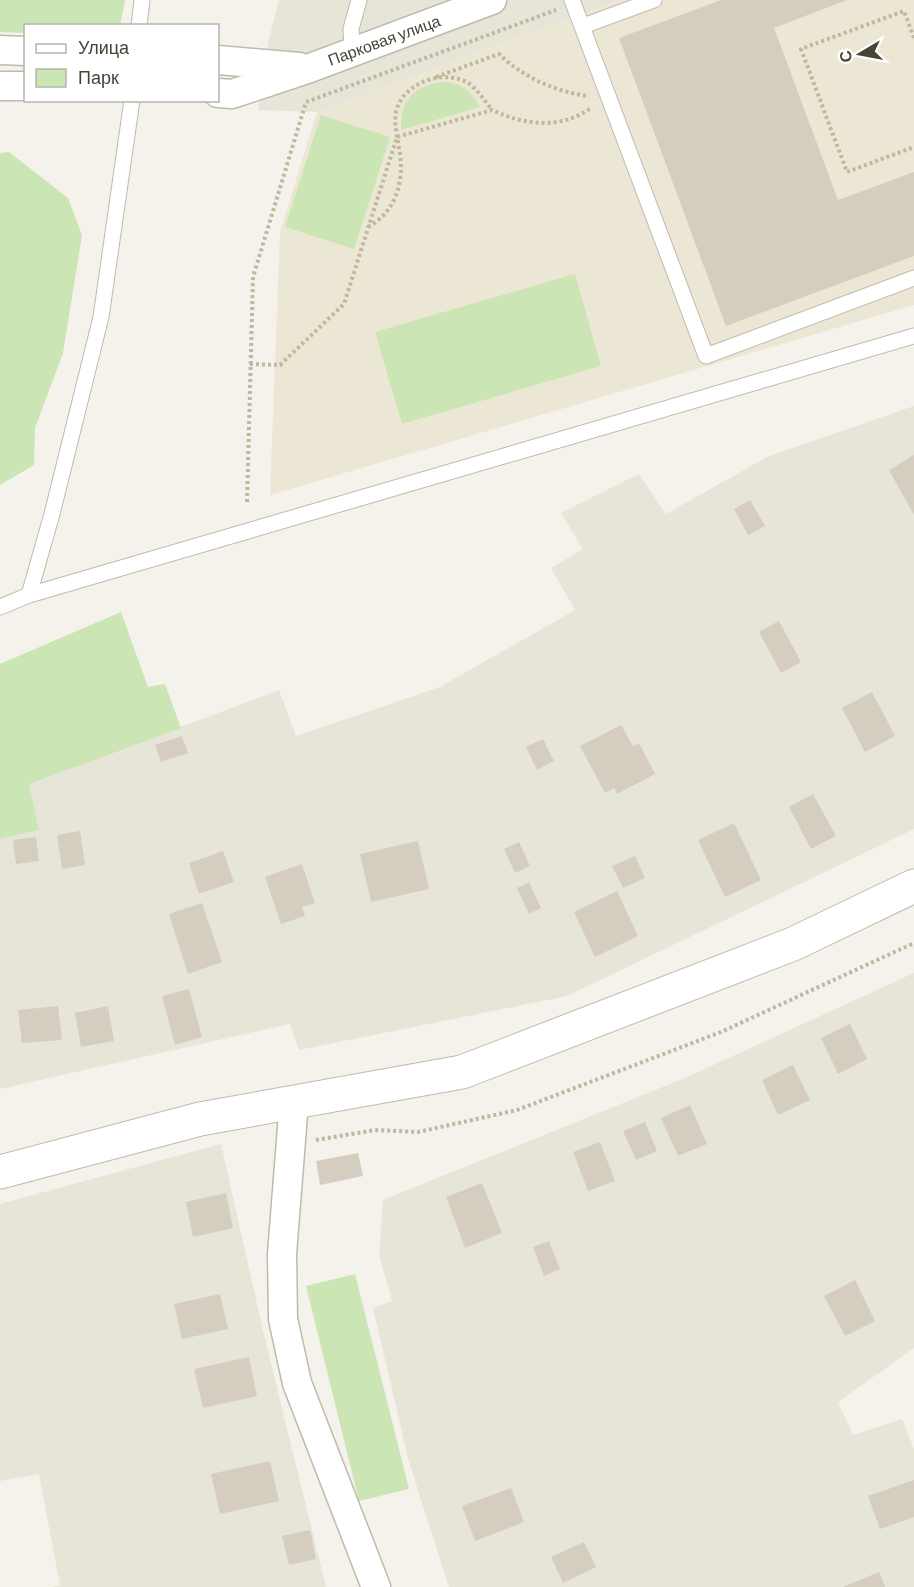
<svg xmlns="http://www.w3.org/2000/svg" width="914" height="1587" viewBox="0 0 914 1587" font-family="Barlow,sans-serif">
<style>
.residential{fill:#e7e4d8}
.education{fill:#ece7d5}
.green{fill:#cbe5b5}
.building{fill:#d5cec0}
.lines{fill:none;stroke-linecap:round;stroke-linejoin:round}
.service-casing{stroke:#bfbaad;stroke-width:17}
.minor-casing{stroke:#bfbaad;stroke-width:31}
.tertiary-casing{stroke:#bfbaad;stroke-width:35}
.path{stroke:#c0b79f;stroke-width:4;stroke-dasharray:3 3;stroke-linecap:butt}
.service{stroke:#fff;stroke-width:15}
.minor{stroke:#fff;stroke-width:28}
.tertiary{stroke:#fff;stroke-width:33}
.labels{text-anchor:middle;stroke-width:4.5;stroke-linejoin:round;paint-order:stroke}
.street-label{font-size:16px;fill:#474338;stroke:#fff}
</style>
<rect width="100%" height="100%" fill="#f4f2ea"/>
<path class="residential" d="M279,0H620L317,112L258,110L268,43Z
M914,406V829L567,996L299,1050L290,1024L0,1089V839L39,830L29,784L279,690L296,736L440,687L575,610L551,568L583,549L561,513L639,474L666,514L767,457Z
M914,973V1348L838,1402L853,1435L902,1419L914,1449V1587H449L409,1462L373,1308L392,1301L379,1254L383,1200L685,1078Z
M221,1144L264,1335L326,1587H52L60,1585L39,1474L0,1481V1204Z"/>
<path class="education" d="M620,0H914V305L270,495L280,232L317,112Z"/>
<path class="green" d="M0,0H125L120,25L26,26L25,33L0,32Z
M441,82C460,82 471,90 480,107L401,130C400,101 412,87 441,82Z
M321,115L390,137L354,249L285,227Z
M9,152L68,198L82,235L63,353L35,428L34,465L0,485V153Z
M575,274L601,366L402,424L375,332Z
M121,612L148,687L165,684L181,728L29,784L39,830L0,839V664Z
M355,1274L409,1489L359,1501L306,1286Z"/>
<path class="building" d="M721,0H847L774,28L838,200L914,172V256L726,326L619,38Z
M914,455V515L889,470Z
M750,500L765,526L748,535L734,509Z
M779,621L801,662L781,673L759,632Z
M872,692L895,736L865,752L842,708Z
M621,725L633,746L639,743L655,774L617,794L614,788L605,793L580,746Z
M182,736L188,753L161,762L155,745Z
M543,739L554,761L537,770L526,747Z
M813,794L836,836L811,849L789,807Z
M734,823L761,880L725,897L698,840Z
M80,831L85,865L62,869L57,835Z
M36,837L39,861L16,864L13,840Z
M418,841L429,889L371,902L360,854Z
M519,842L530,866L515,873L504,849Z
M223,851L234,882L199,894L189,863Z
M635,856L645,878L623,888L612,866Z
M302,864L315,903L302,907L305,916L281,924L265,877Z
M529,882L541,908L529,914L517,888Z
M617,891L638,936L595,957L574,912Z
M202,903L222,962L188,974L169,914Z
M189,989L202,1037L175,1045L162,996Z
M58,1006L62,1040L22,1043L18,1010Z
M108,1006L114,1041L81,1047L75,1013Z
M850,1024L867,1059L838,1074L821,1038Z
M793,1065L810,1100L778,1115L762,1080Z
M690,1105L707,1144L678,1156L661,1118Z
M645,1122L657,1151L636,1160L623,1131Z
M600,1142L615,1181L588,1191L573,1152Z
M358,1153L363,1176L320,1185L316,1161Z
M482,1183L502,1233L465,1248L446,1197Z
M226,1193L233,1228L193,1237L186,1202Z
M549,1241L560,1269L544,1276L533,1247Z
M855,1280L875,1321L845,1336L824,1296Z
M220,1294L228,1329L182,1339L174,1304Z
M249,1357L257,1396L203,1408L194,1369Z
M270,1461L279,1501L220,1514L211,1474Z
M914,1480V1517L880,1529L868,1496Z
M511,1488L524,1522L475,1541L462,1506Z
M310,1530L316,1559L289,1565L282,1536Z
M584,1542L596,1567L563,1583L551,1557Z
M879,1572L885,1587H843Z"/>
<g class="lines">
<g class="service-casing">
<path id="service" d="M572,0L706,356L914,278
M139,26L142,0
M583,26L654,0
M352,52L351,29L359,0
M29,595L52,514L101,317L132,100
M0,607L29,595L914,336"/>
</g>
<g class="minor-casing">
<path id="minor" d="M0,50L26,51
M218,60L299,67
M0,86H26
M218,93L232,94L310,68L492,0
M294,1102L282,1254L283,1319L297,1383L376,1587"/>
</g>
<g class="tertiary-casing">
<path id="tertiary" d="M0,1172L200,1119L462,1072L793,944L914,886"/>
</g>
<path class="path" d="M914,38L904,11L801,49L847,172L914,147
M436,77L499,54C523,77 554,91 587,96
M368,227C397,211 405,180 399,148C397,135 393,121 397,108C407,80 448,68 471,85C479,92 485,101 492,110
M250,364L280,365L344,304L397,137L492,110C524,125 560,130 591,108
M247,502L253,277L306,102L556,10
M316,1140L375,1130L418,1132L517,1110L721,1032L914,943"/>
<use href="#service" class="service"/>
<use href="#minor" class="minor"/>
<use href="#tertiary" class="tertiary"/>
</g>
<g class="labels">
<g class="street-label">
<text transform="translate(384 40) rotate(-20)" y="6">Парковая улица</text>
</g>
</g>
<rect x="24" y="24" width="195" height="78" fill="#ffffff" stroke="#b5b4af" stroke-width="1.5"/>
<rect x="36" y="44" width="30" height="9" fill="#ffffff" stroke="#b5b4af" stroke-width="1.5"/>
<text x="78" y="54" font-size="18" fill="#474338">Улица</text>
<rect x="36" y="69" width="30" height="18" fill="#cbe5b5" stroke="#b5b4af" stroke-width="1.5"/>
<text x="78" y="84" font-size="18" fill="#474338">Парк</text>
<g transform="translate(860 54) rotate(260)" stroke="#ffffff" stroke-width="4.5" paint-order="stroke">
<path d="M0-4.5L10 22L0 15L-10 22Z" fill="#474338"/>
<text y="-9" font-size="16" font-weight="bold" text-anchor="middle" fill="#474338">С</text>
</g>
</svg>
